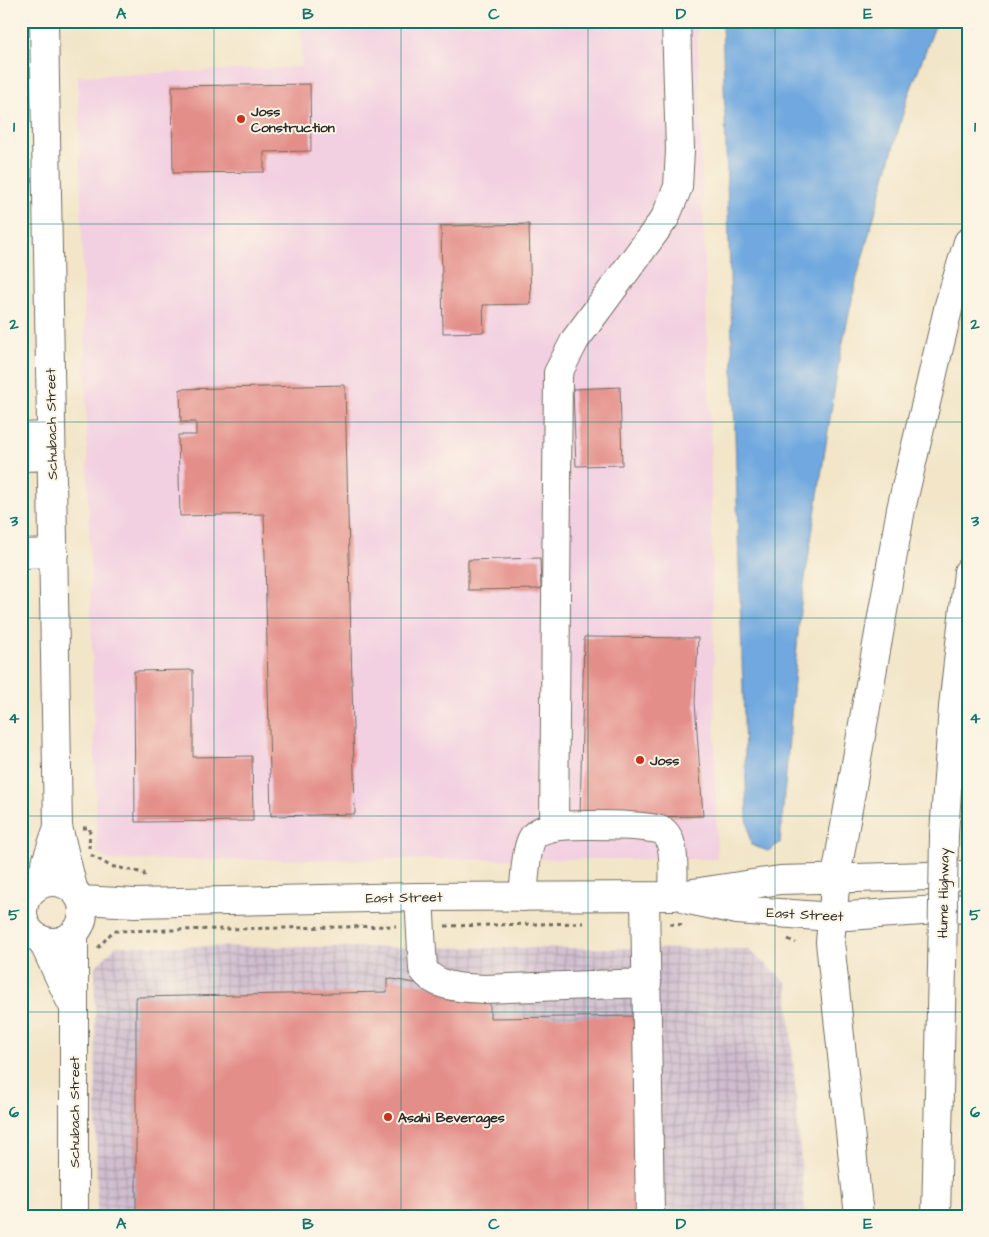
<svg xmlns="http://www.w3.org/2000/svg" width="989" height="1237" viewBox="0 0 989 1237" font-family="'Architects Daughter',sans-serif">
<style>
.built{fill:#f2cfe1}
.industrial{fill:url(#industrial-grid)}
.water{fill:#6fa8df;stroke:#4d6a85}
.building{fill:#e48e89}
.lines{fill:none;stroke-linecap:round;stroke-linejoin:round}
.minor-casing{stroke:#716c62;stroke-width:30}
.major-casing{stroke:#716c62;stroke-width:30}
.highway-casing{stroke:#716c62;stroke-width:30}
.path{stroke:#716c62;stroke-width:3;stroke-dasharray:4 4;stroke-linecap:butt}
.minor{stroke:#fff;stroke-width:28}
.major{stroke:#fff;stroke-width:28}
.highway{stroke:#fff;stroke-width:28}
.highway-bridge-casing{stroke:#716c62;stroke-width:30;stroke-linecap:butt}
.highway-bridge{stroke:#fff;stroke-width:28}
.grid{fill:none;stroke:#0f766e;stroke-width:1;stroke-opacity:0.55}
.poi-dot{fill:#c8321e;stroke:#fcf5e5;stroke-width:2}
.labels{text-anchor:middle;stroke-width:4;stroke-linejoin:round;paint-order:stroke}
.poi-label{font-size:14px;font-weight:bold;fill:#2b2b2b;stroke:#fcf5e5;text-anchor:start}
.street-label{font-size:14px;fill:#2b2b2b;stroke:#fcf5e5}
.neatline{fill:none;stroke:#0f766e;stroke-width:2}
.grid-label{font-size:16px;text-anchor:middle;font-weight:bold;fill:#0f766e}
</style>
<defs>
<pattern id="industrial-grid" width="8" height="8" patternUnits="userSpaceOnUse" patternTransform="scale(1.25)"><rect width="8" height="8" fill="#cfbdcf"/><path d="M0 4h8M4 0v8" fill="none" stroke="#a89aa8"/></pattern>
</defs>
<rect width="100%" height="100%" fill="#fcf5e5"/>
<filter id="ink" filterUnits="userSpaceOnUse"><feTurbulence type="fractalNoise" baseFrequency=".02" numOctaves="2"/><feDisplacementMap in="SourceGraphic" scale="10" xChannelSelector="R" yChannelSelector="G"/><feConvolveMatrix kernelMatrix="1 2 1 2 8 2 1 2 1" color-interpolation-filters="sRGB"/></filter>
<filter id="wash" filterUnits="userSpaceOnUse"><feTurbulence type="fractalNoise" baseFrequency=".0096" numOctaves="4" result="noise"/><feDisplacementMap in="SourceGraphic" scale="20" xChannelSelector="R" yChannelSelector="G"/><feGaussianBlur stdDeviation="1.12" result="paint"/><feColorMatrix in="noise" values="0 0 0 0 0 0 0 0 0 0 0 0 0 0 0 0 0 1.4 0 .05"/><feComposite in="paint" operator="in"/></filter>
<g filter="url(#wash)">
<rect width="100%" height="100%" fill="#f2e5c8"/>
<path class="built" d="M569,21L697,22L710,419L717,859L108,860L97,852L78,76L302,67L301,29Z"/>
<path class="industrial" d="M116,946L748,949L787,983L805,1216H97L95,967Z"/>
<path class="water" d="M722,21H937L907,99L857,277L839,360L800,611L780,843L768,851L751,845L747,818Z"/>
<g id="blocks">
<path class="building" d="M310,84L311,151L264,152V172L173,173L172,86Z
M529,224L531,304L483,305L484,332L443,333L441,226Z
M345,385L355,814L271,816L264,514L180,516L178,435H196V422H181L180,389Z
M620,387L622,465L576,466L573,389Z
M540,558L541,589L468,590V560Z
M584,637L698,638L695,703L703,816L580,818Z
M193,670V757L252,756L253,821L135,822L134,671Z
M387,978L490,997V1018L639,1016L642,1216H136V997L387,992Z"/>
</g>
</g>
<g filter="url(#ink)">
<use href="#blocks" fill-opacity="0" stroke="#716c62" stroke-width="1"/>
<g class="lines">
<g class="minor-casing">
<path id="minor" d="M44,21L58,827L73,888
M21,437L51,436
M21,457L52,456
M21,554L54,553
M554,827L558,373L575,340L665,218L678,187L680,150L676,21
M38,886L58,827
M419,897L423,969C436,988 463,988 484,989L647,983
M523,897C525,882 525,849 533,837C537,831 546,829 553,827C567,824 654,824 663,831C677,841 673,880 673,896
M645,897L650,1216
M42,940L71,1002
M74,1216V935"/>
</g>
<g class="major-casing">
<path id="major" d="M23 912a30 30 0 1 1 60 0a30 30 0 1 1-60 0Z
M82,900L135,903L419,897L673,896L780,880L968,875
M689,900L737,910L832,917L968,908"/>
</g>
<g class="highway-casing">
<path id="highway" d="M944,834L953,707L968,572
M859,1216L830,942L836,877L901,509L949,305L968,242
M936,1216L942,968"/>
</g>
<path class="path" d="M83,828H90L89,848
M91,855L110,866L144,873L145,880
M670,924L684,925
M445,926L584,923
M788,939L796,943
M98,948L113,931L396,926"/>
<use href="#minor" class="minor"/>
<use href="#major" class="major"/>
<use href="#highway" class="highway"/>
<g class="highway-bridge-casing">
<path id="highway-bridge" d="M942,968L944,834"/>
</g>
<use href="#highway-bridge" class="highway-bridge"/>
</g>
</g>
<path class="grid" d="M214,21V1216M401,21V1216M588,21V1216M775,21V1216M21,224H968M21,422H968M21,618H968M21,816H968M21,1012H968"/>
<g class="poi-dot">
<circle cx="241" cy="119" r="5"/>
<circle cx="640" cy="760" r="5"/>
<circle cx="388" cy="1117" r="5"/>
</g>
<g class="labels">
<g class="poi-label">
<text x="251" y="116">Joss<tspan x="251" dy="16">Construction</tspan></text>
<text x="650" y="765">Joss</text>
<text x="398" y="1122">Asahi Beverages</text>
</g>
<g class="street-label">
<text transform="translate(51 424) rotate(-91)" y="5">Schubach Street</text>
<text transform="translate(943 893) rotate(-89)" y="5">Hume Highway</text>
<text transform="translate(404 897) rotate(-1)" y="5">East Street</text>
<text transform="translate(805 914) rotate(3)" y="5">East Street</text>
<text transform="translate(74 1112) rotate(-90)" y="5">Schubach Street</text>
</g>
</g>
<rect width="989" height="1237" fill="none" stroke="#fcf5e5" stroke-width="55"/>
<rect x="28" y="28" width="934" height="1182" class="neatline"/>
<g class="grid-label">
<text x="121" y="19">A</text>
<text x="308" y="19">B</text>
<text x="494" y="19">C</text>
<text x="681" y="19">D</text>
<text x="868" y="19">E</text>
<text x="14" y="132">1</text>
<text x="975" y="132">1</text>
<text x="14" y="329">2</text>
<text x="975" y="329">2</text>
<text x="14" y="526">3</text>
<text x="975" y="526">3</text>
<text x="14" y="723">4</text>
<text x="975" y="723">4</text>
<text x="14" y="920">5</text>
<text x="975" y="920">5</text>
<text x="14" y="1117">6</text>
<text x="975" y="1117">6</text>
<text x="121" y="1229">A</text>
<text x="308" y="1229">B</text>
<text x="494" y="1229">C</text>
<text x="681" y="1229">D</text>
<text x="868" y="1229">E</text>
</g>
</svg>
